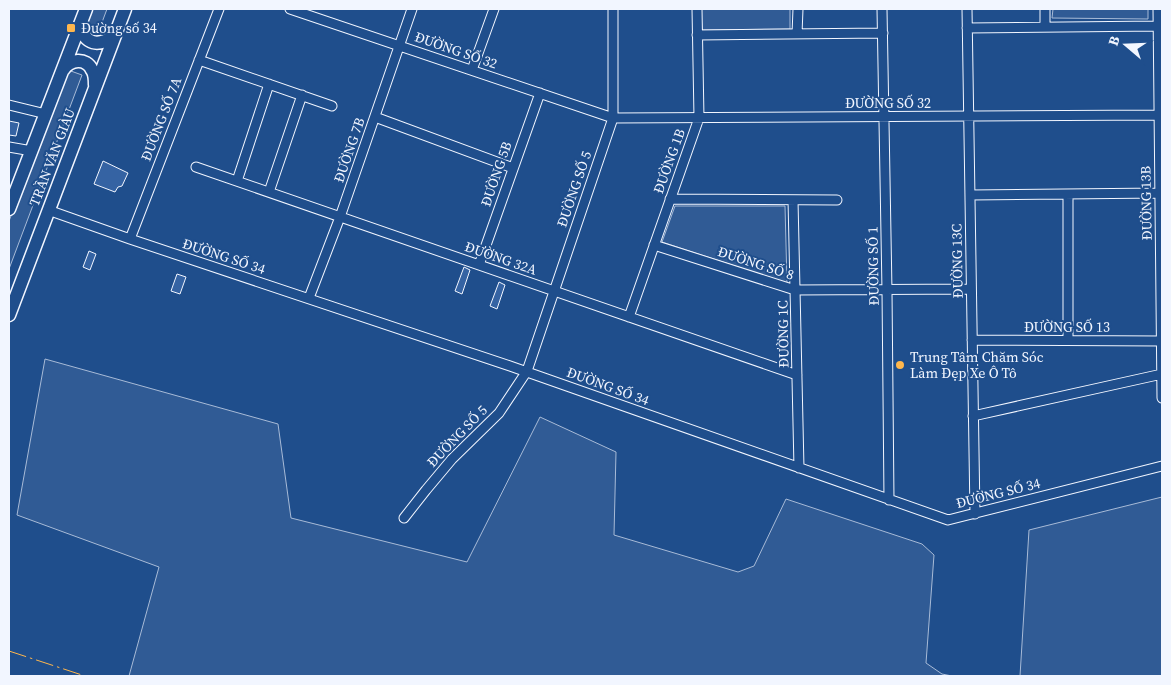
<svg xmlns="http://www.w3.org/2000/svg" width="1171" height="685" viewBox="0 0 1171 685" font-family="'Source Serif 4',serif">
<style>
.built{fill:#305b95;stroke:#a8bbd7}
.building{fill:#3563a3;stroke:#f2f6ff}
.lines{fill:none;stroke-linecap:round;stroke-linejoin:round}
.minor-casing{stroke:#f2f6ff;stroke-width:11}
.secondary-casing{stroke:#f2f6ff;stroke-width:15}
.minor{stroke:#1f4e8c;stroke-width:9}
.secondary{stroke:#1f4e8c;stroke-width:12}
.power{stroke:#ffb74d;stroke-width:1;stroke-dasharray:18 4 2.5 4;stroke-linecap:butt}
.poi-dot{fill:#ffb74d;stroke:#1f4e8c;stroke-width:2}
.labels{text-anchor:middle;stroke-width:4;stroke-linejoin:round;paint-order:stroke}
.poi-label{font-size:14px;fill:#f2f6ff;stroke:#1f4e8c;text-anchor:start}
.street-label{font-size:14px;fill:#f2f6ff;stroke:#1f4e8c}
</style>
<rect width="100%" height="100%" fill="#1f4e8c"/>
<path class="built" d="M92,9H107L95,41L81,37Z
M701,9H790V29L702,30Z
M1053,9H1148V19L1052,18Z
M68,70L82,75L9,269V221Z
M675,206H785L787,283L662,242Z
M45,359L278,424L291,518L467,562L540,417L616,452L614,535L738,572L754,566L786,499L922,544L934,555L926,663L942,674L952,676H129L159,567L17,515Z
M1162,497V676H1020L1029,530Z"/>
<path class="building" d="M9,121L19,123L16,136L9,135Z
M103,161L128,173L122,186L118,187L115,192L94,184Z
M89,251L96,254L90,270L83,267Z
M464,267L470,270L462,294L455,291Z
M177,274L186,277L180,294L171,291Z
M499,282L505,285L497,309L490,306Z"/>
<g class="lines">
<g class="minor-casing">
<path id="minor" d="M290,9L613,118L1162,115
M882,9L887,291L889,500
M967,9L975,514
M1158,9L1162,398
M1045,27V9
M967,28L1158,26
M797,34L798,9
M697,35L883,33
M199,60L332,106
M472,70L494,9
M9,105L46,114
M375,117L513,168
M9,147L32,151
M196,167L797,375
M237,181L269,84
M269,192L302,95
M970,195L1160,193
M670,199L837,200
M793,200L799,468
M48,210L130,239L510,366L948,520L1162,466
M130,239L219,9
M654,245L795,290L971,289
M479,265L540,93
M309,298L340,217L412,9
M629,317L699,118L697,9
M972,340L1162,341
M1068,340V194
M973,416L1162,374
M404,518L426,490L452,459L499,413L527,371L613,118V9"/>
</g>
<g class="secondary-casing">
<path id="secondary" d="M80,25C85,45 98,47 114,36
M63,70C70,59 86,57 92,70C95,74 95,80 95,85
M9,209L86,9
M9,315L125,9"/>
</g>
<use href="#minor" class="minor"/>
<use href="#secondary" class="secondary"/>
<path class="power" d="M9,651L85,676"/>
</g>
<g class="poi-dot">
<rect x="66" y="23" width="10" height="10" rx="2.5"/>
<circle cx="900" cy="365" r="5"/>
</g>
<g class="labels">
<g class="poi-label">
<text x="81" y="33">Đường số 34</text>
<text x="910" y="362">Trung Tâm Chăm Sóc<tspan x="910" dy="16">Làm Đẹp Xe Ô Tô</tspan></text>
</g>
<g class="street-label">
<text transform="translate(456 50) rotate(19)" y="5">ĐƯỜNG SỐ 32</text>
<text x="888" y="108">ĐƯỜNG SỐ 32</text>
<text transform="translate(161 119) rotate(-69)" y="5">ĐƯỜNG SỐ 7A</text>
<text transform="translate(349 150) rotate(-71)" y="5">ĐƯỜNG 7B</text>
<text transform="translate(52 157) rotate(-69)" y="5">TRẦN VĂN GIÀU</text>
<text transform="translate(669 161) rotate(-70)" y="5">ĐƯỜNG 1B</text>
<text transform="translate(496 174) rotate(-71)" y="5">ĐƯỜNG 5B</text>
<text transform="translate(574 189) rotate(-71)" y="5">ĐƯỜNG SỐ 5</text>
<text transform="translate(1146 203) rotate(-91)" y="5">ĐƯỜNG 13B</text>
<text transform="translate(224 256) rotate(18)" y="5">ĐƯỜNG SỐ 34</text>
<text transform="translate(501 258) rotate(19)" y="5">ĐƯỜNG 32A</text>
<text transform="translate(957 261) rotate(-91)" y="5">ĐƯỜNG 13C</text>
<text transform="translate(756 263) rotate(18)" y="5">ĐƯỜNG SỐ 8</text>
<text transform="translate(873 266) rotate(-91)" y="5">ĐƯỜNG SỐ 1</text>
<text x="1067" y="332">ĐƯỜNG SỐ 13</text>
<text transform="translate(783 334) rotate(-91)" y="5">ĐƯỜNG 1C</text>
<text transform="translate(608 386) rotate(20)" y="5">ĐƯỜNG SỐ 34</text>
<text transform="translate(457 436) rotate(-46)" y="5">ĐƯỜNG SỐ 5</text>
<text transform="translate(998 493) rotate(-14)" y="5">ĐƯỜNG SỐ 34</text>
</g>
</g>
<rect width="1171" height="685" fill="none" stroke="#f2f6ff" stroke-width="20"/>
<g transform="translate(1126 45) rotate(289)" stroke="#1f4e8c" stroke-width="4" paint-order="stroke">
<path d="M0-4L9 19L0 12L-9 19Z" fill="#f2f6ff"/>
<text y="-8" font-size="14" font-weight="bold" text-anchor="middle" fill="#f2f6ff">B</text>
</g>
</svg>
